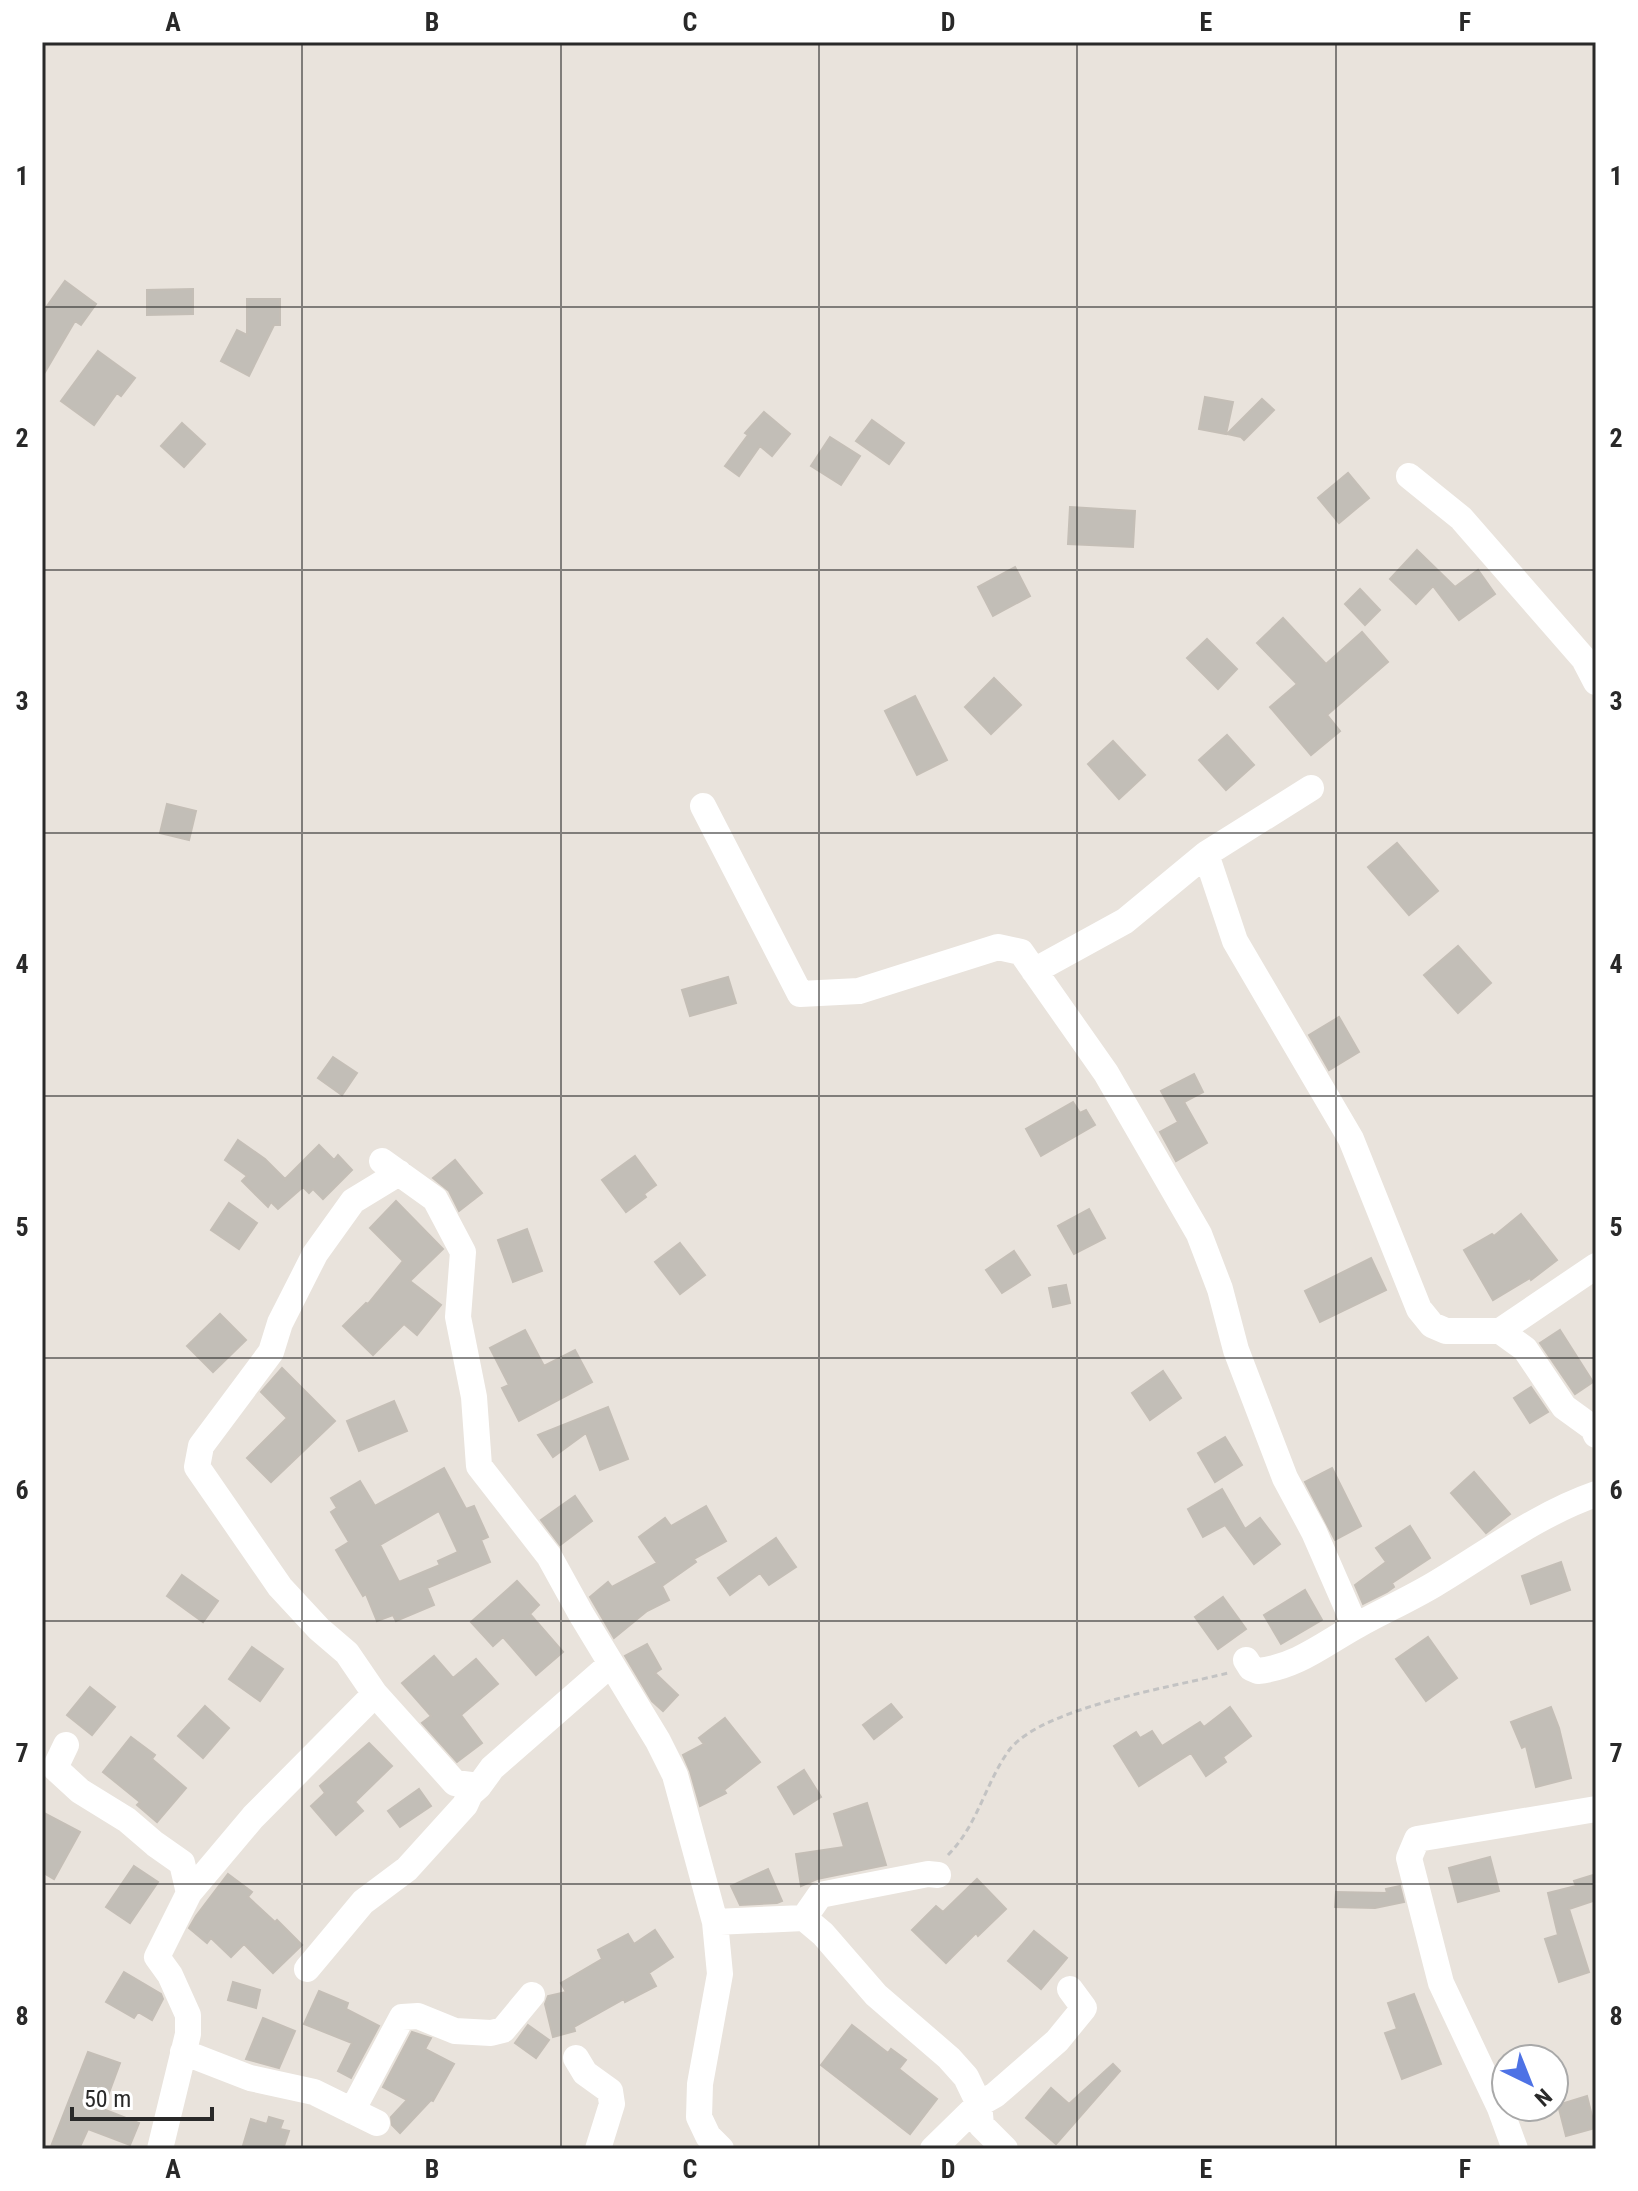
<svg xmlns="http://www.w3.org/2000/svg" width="1638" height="2191" viewBox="0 0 1638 2191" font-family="'Roboto Condensed',sans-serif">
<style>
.building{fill:#c2beb7;stroke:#c4beb6;stroke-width:2;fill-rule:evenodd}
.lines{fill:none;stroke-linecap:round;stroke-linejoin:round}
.path{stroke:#c3c3c3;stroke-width:3;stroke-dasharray:6 4;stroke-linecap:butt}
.minor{stroke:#fff;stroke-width:26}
.grid{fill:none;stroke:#292929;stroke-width:2;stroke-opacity:0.55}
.neatline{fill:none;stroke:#292929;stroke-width:3}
.grid-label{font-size:26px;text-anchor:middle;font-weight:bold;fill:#292929}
</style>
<rect width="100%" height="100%" fill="#e9e3dc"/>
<path class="building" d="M65,281L96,304L81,325L75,321L42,377V313Z
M193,289V314L147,315V290Z
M247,299H280V325H274L249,376L221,361L237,330L247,335Z
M98,351L135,378L121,396L117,393L94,425L61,401Z
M1205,397L1233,402L1226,434L1199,429Z
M1262,399L1274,410L1244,440L1241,437L1227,434Z
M764,412L790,434L772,456L760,446L739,476L725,466L748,435L745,433Z
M872,420L904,443L889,464L856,441Z
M182,423L205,444L184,467L161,446Z
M830,437L860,456L841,485L811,466Z
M1348,473L1369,498L1339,523L1318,498Z
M1070,507L1135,511L1133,547L1068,544Z
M1417,550L1455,587L1478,570L1495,594L1459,620L1433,586L1416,604L1390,579Z
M1015,567L1030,596L993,616L978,587Z
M1360,589L1380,610L1365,625L1345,604Z
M1283,618L1326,664L1362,632L1388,662L1327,715L1340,731L1311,755L1270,707L1297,684L1257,643Z
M1207,639L1237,669L1218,689L1187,658Z
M994,678L1021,705L991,734L965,707Z
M915,696L947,760L917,775L885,711Z
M1227,735L1254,765L1226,790L1199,760Z
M1113,741L1145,775L1119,799L1088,764Z
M167,804L196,811L189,840L160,833Z
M1397,843L1438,891L1409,915L1368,867Z
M1458,946L1491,983L1458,1013L1424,975Z
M728,977L736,1003L690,1016L682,990Z
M1339,1017L1359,1052L1329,1070L1309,1035Z
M333,1057L357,1073L342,1095L318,1078Z
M1194,1074L1203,1092L1184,1102L1207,1143L1176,1161L1160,1132L1178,1122L1161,1091Z
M1073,1102L1080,1113L1086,1110L1095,1125L1041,1156L1026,1129Z
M238,1140L265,1159L285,1179L319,1145L334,1160L338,1155L352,1170L323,1199L313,1189L309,1193L303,1187L278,1209L271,1202L268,1207L242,1181L247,1176L225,1160Z
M635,1156L656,1185L644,1194L646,1197L626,1212L602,1180Z
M455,1160L482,1193L459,1211L449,1191L433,1178Z
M396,1201L443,1249L410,1281L441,1305L417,1335L404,1324L373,1355L343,1326L366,1303L368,1304L403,1261L370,1228Z
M229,1203L257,1223L239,1249L211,1230Z
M1089,1209L1105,1238L1074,1254L1058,1226Z
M1521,1214L1557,1260L1531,1280L1530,1278L1493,1300L1464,1250L1492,1234L1494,1236Z
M527,1229L542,1271L513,1282L498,1240Z
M680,1243L705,1275L680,1294L655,1262Z
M1014,1251L1030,1275L1002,1293L986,1270Z
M1371,1258L1386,1290L1320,1322L1305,1291Z
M1066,1285L1070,1303L1053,1307L1049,1288Z
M220,1314L246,1340L213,1372L187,1346Z
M525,1330L544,1366L575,1350L592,1382L519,1421L502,1388L509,1385L490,1348Z
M1560,1330L1593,1382L1575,1394L1540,1343Z
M282,1368L335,1421L271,1482L247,1458L287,1418L261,1392Z
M1163,1371L1181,1398L1150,1420L1132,1393Z
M1531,1387L1548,1412L1530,1423L1514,1398Z
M394,1401L407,1431L359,1451L347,1421Z
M608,1407L628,1459L600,1470L586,1433L553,1457L538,1435Z
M1225,1437L1242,1465L1215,1482L1198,1453Z
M444,1468L466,1509L474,1506L488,1537L481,1540L490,1562L427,1588L434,1605L396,1621L393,1615L377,1621L366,1594L363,1596L336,1550L349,1542L331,1512L337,1508L331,1498L360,1481L375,1506ZM439,1511L458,1552L438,1561L440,1565L399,1582L380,1545Z
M1332,1468L1361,1526L1335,1540L1305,1482Z
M1474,1472L1510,1514L1486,1533L1451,1493Z
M1222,1489L1245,1529L1260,1518L1280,1544L1254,1564L1225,1525L1203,1537L1188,1509Z
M575,1496L592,1521L560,1545L541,1520Z
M706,1506L726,1541L694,1559L696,1562L662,1586L669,1600L647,1611L614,1638L590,1597L608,1582L612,1587L657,1563L639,1537L665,1518L671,1526Z
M1410,1526L1430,1558L1392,1583L1394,1587L1387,1592L1363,1604L1355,1585L1386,1562L1376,1548Z
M776,1538L796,1567L769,1585L760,1573L730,1595L718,1578Z
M1561,1562L1570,1590L1531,1604L1522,1576Z
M182,1575L218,1601L203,1622L167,1596Z
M517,1581L539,1605L530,1614L563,1652L536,1675L503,1637L493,1646L471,1622Z
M1305,1590L1322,1620L1281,1644L1264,1615Z
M1223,1597L1246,1629L1218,1649L1195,1617Z
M1428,1637L1457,1678L1426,1701L1396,1659Z
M647,1644L661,1669L655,1673L678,1695L663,1711L652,1701L625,1656Z
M252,1647L283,1669L260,1701L229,1679Z
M434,1656L453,1678L476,1659L498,1684L461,1715L482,1743L457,1762L422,1723L431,1716L402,1683Z
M90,1687L115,1707L92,1735L67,1715Z
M891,1704L902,1717L874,1739L863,1725Z
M205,1706L229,1728L203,1758L178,1736Z
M1230,1707L1251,1736L1223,1757L1226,1762L1206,1776L1191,1753L1139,1786L1114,1746L1136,1732L1140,1738L1152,1731L1162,1746L1200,1722L1204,1727Z
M1551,1707L1559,1728L1571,1778L1536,1787L1526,1746L1522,1748L1511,1722Z
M725,1718L760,1762L724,1790L726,1793L700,1806L690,1771L683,1755L704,1744L699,1738Z
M131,1737L155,1755L152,1759L186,1788L157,1822L137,1805L140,1802L103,1772Z
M369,1743L392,1766L355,1802L363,1811L336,1835L311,1806L325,1793L320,1786Z
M804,1770L821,1797L794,1814L778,1787Z
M419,1789L431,1806L400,1827L388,1811Z
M867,1803L886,1865L817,1879L801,1886L796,1854L844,1847L834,1814Z
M42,1812L80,1832L54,1879L42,1872Z
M1490,1857L1499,1891L1458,1902L1449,1868Z
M134,1866L158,1882L130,1923L106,1907Z
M768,1869L782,1901L777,1903L740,1905L731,1886Z
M228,1874L252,1892L248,1897L275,1922L277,1920L302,1945L273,1973L244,1944L231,1957L211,1938L207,1943L189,1928L196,1916Z
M1596,1874V1900L1569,1909L1589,1972L1559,1982L1545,1939L1558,1935L1548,1893L1576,1886L1574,1881Z
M977,1879L1006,1909L978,1936L976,1933L946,1963L912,1930L936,1906L943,1912Z
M1400,1886L1404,1902L1375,1908L1335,1907L1336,1892L1387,1893L1386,1889Z
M655,1930L673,1957L649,1973L656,1986L625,2002L624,1999L574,2027L575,2031L553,2037L545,2004L548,1996L566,1992L561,1983L602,1959L598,1950L628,1934L634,1944Z
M1034,1931L1067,1958L1041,1989L1008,1961Z
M124,1972L161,1994L163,1999L152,2020L138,2012L134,2018L106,2002Z
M233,1982L260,1990L256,2008L228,2000Z
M319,1991L348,2003L346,2009L379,2026L351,2078L338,2071L352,2043L304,2024Z
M1414,1994L1441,2064L1402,2079L1385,2033L1397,2029L1388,2003Z
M263,2018L295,2031L279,2068L246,2059Z
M528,2025L549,2040L536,2058L515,2043Z
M852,2025L888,2053L891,2049L906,2060L899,2069L937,2099L910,2134L821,2065Z
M412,2032L431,2038L425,2049L454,2064L433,2101L431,2100L400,2133L392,2125L391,2117L407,2100L383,2087Z
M88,2052L120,2063L103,2109L139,2123L130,2145L88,2129L79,2149H50Z
M1113,2064L1120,2071L1056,2144L1026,2118L1051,2088L1069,2104Z
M1587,2096L1595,2128L1566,2136L1558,2105Z
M269,2117L283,2121L280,2129L289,2131L283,2149H242L251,2119L267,2124Z"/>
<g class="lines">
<path class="path" d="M948,1855C978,1825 986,1781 1010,1749C1044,1707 1173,1687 1228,1673"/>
<path class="minor" d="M1409,476L1461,518L1584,659L1596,682
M1311,788L1206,854L1235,941L1351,1139L1419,1309L1432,1325L1446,1331H1500L1525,1349L1564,1407L1593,1428L1596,1435
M703,806L800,994L859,991L998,947L1021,952L1106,1073L1199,1234L1220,1289L1236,1350L1285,1478L1314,1532L1355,1626
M1034,971L1125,921L1206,854
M382,1161L435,1199L463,1252L458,1317L474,1397L479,1466L549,1556L581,1614L658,1741L675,1775L715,1922L720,1974L700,2084L699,2117L708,2136L721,2149
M399,1173L353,1201L315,1254L280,1323L271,1352L201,1446L197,1467L280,1587L319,1629L347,1653L375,1694L455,1783L479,1786L492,1768L611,1664
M1500,1331L1596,1266
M1246,1660L1251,1668L1258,1671C1297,1667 1325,1643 1358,1625C1383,1611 1410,1599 1435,1584C1487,1553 1538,1514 1596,1494
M66,1745L55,1768L80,1791L127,1820L155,1844L182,1863L189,1893
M804,1918L823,1934L876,1995L949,2058L966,2077L979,2104L981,2125L1005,2149
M715,1922L804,1918L820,1895L928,1874L938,1875
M307,1969L363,1902L407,1869L465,1805L470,1794L479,1786
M183,2052L250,2078L314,2092L377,2123
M576,2058L585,2073L610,2091L612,2104L598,2149
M352,2111L402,2017L418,2016L455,2031L491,2033L503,2030L532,1995
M160,2149L188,2034V2015L170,1975L157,1957L189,1893L253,1817L375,1694
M933,2149L979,2104L995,2095L1057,2041L1084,2008L1070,1989
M1515,2149L1500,2108L1441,1983L1409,1858L1417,1839L1596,1809"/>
</g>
<path class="grid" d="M302,42V2149M561,42V2149M819,42V2149M1077,42V2149M1336,42V2149M42,307H1596M42,570H1596M42,833H1596M42,1096H1596M42,1358H1596M42,1621H1596M42,1884H1596"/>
<rect width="1638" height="2191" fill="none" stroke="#ffffff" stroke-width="88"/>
<g transform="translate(1530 2083) rotate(137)"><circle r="38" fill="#ffffff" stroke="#a9a9a9" stroke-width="2"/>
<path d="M0-6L14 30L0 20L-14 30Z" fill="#4e72e5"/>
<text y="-12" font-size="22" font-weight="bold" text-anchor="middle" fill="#292929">N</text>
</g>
<path d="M72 2107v12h140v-12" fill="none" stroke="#292929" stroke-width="4"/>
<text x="84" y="2107" font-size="24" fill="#292929" stroke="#ffffff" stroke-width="6" paint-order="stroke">50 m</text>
<rect x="44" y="44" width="1550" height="2103" class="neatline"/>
<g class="grid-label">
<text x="173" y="31">A</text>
<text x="432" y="31">B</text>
<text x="690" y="31">C</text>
<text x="948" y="31">D</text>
<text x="1206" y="31">E</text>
<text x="1465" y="31">F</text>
<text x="22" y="185">1</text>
<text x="1616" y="185">1</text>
<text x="22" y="447">2</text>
<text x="1616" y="447">2</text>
<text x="22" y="710">3</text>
<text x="1616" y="710">3</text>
<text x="22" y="973">4</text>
<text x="1616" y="973">4</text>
<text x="22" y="1236">5</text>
<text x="1616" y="1236">5</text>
<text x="22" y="1499">6</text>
<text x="1616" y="1499">6</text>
<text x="22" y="1762">7</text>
<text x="1616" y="1762">7</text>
<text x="22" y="2025">8</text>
<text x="1616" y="2025">8</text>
<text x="173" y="2178">A</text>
<text x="432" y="2178">B</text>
<text x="690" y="2178">C</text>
<text x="948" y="2178">D</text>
<text x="1206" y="2178">E</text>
<text x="1465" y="2178">F</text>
</g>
</svg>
